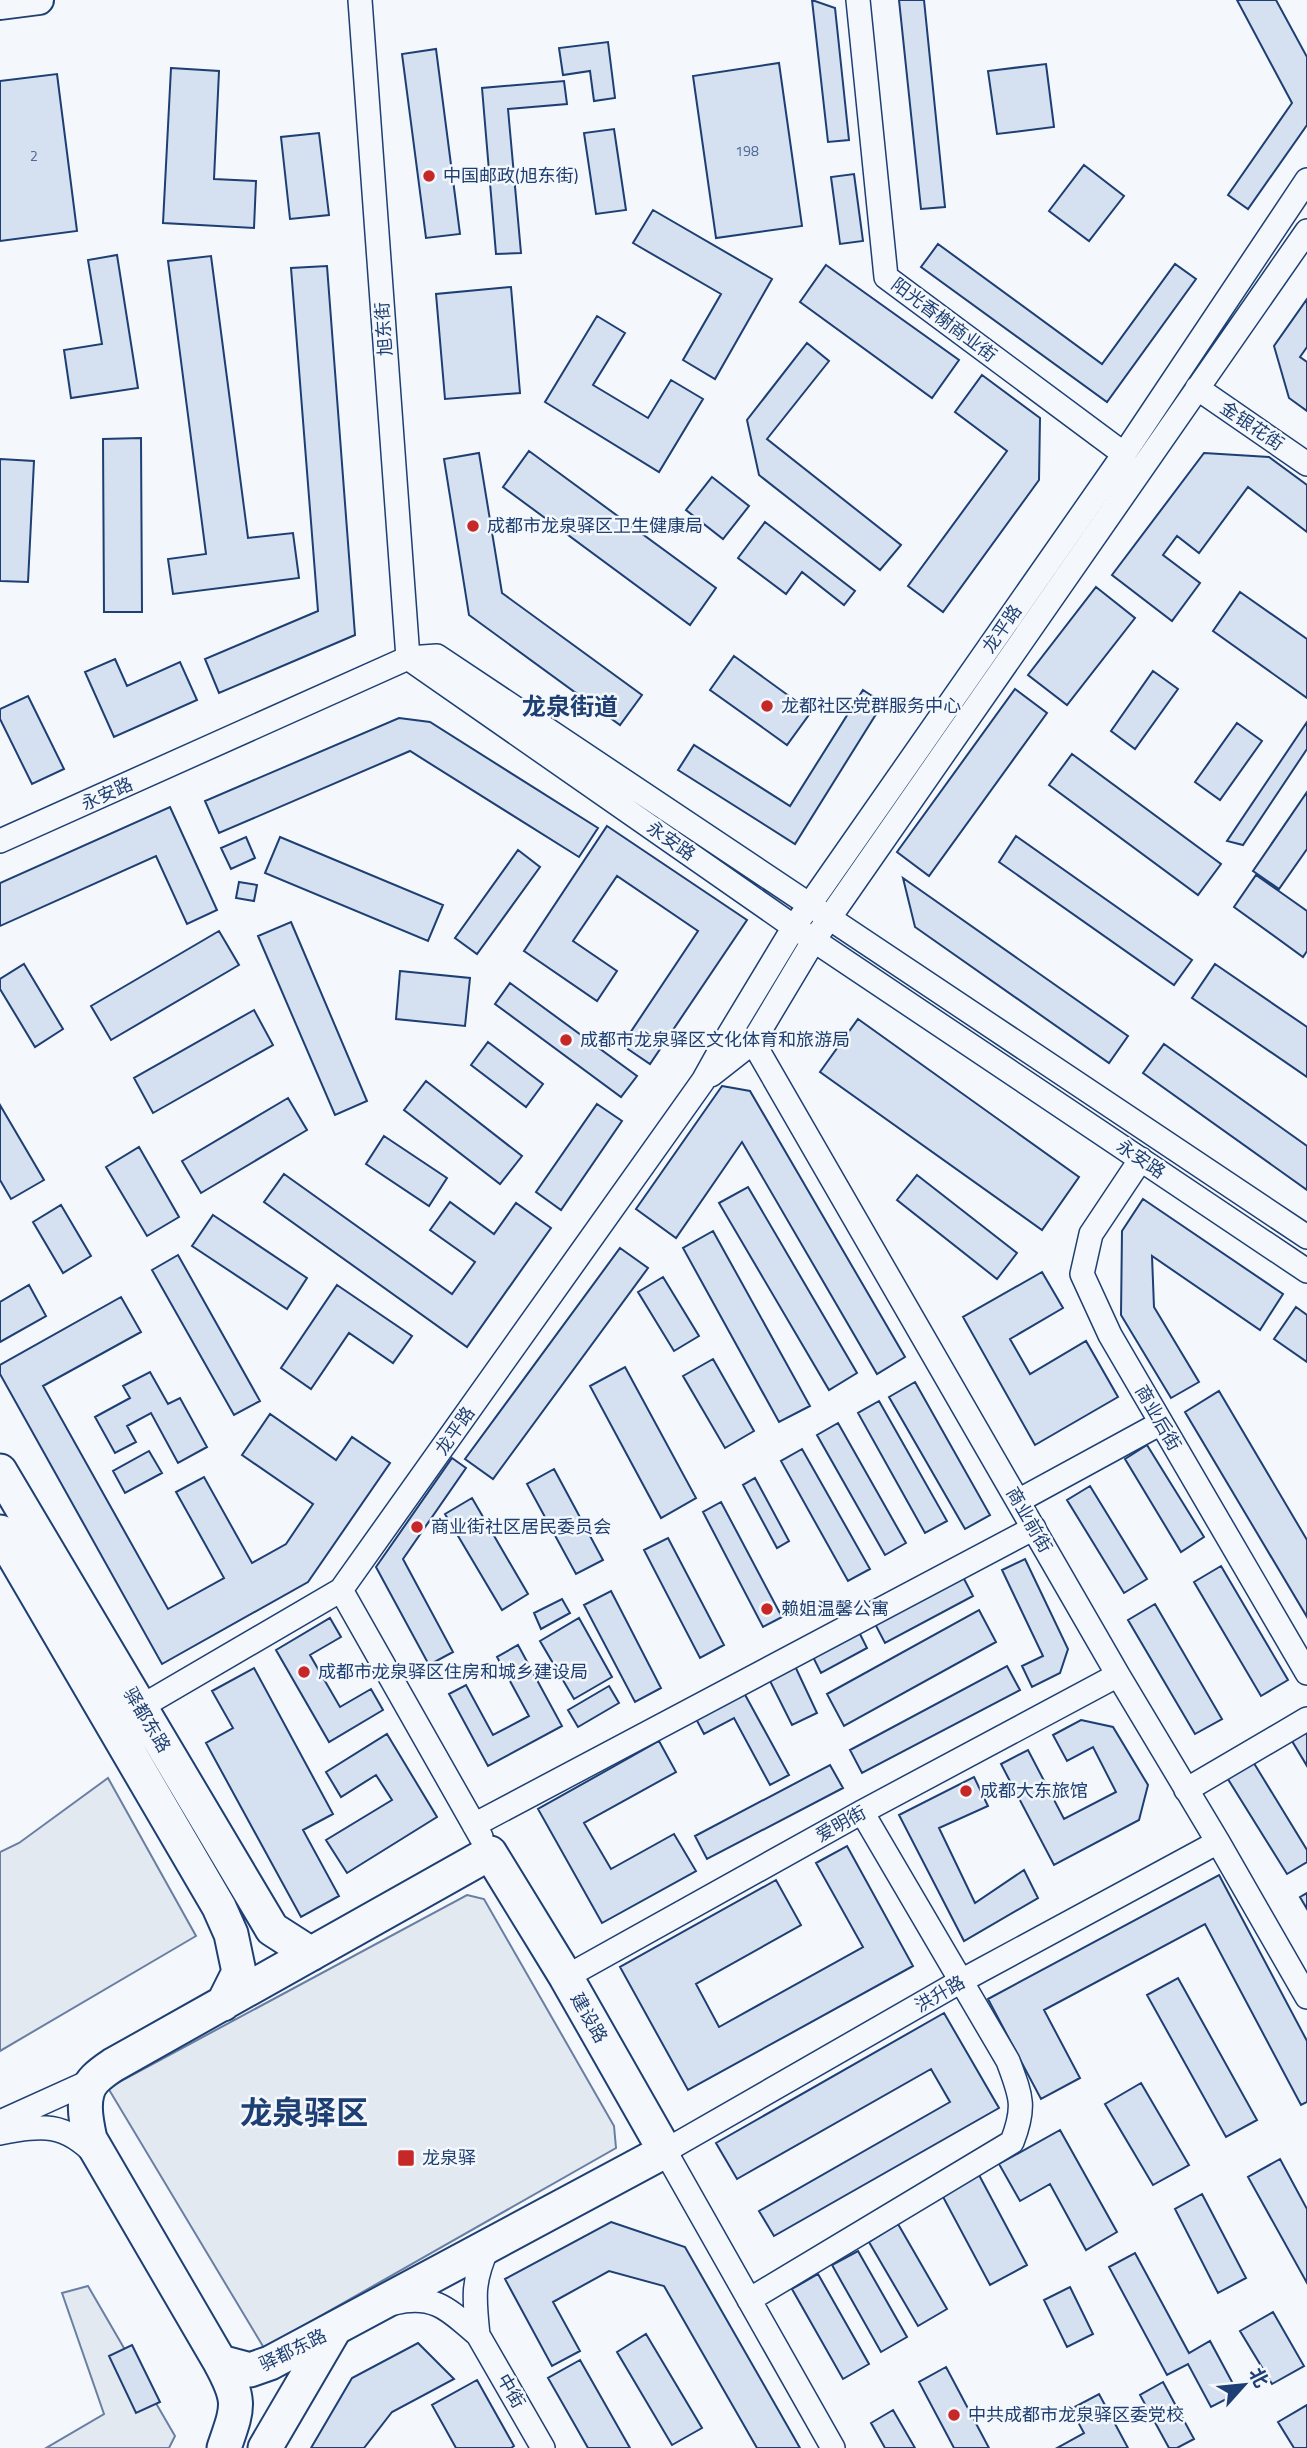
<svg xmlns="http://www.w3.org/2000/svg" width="1307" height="2448" viewBox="0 0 1307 2448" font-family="'Titillium Web','Noto Sans SC',sans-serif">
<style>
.green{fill:#e3e9f0;stroke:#687fa3;stroke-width:2}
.building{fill:#d5e0f0;stroke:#1d3f73;stroke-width:2}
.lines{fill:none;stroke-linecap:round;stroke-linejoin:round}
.minor-casing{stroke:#1d3f73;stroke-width:26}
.major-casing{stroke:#1d3f73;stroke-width:32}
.highway-casing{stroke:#1d3f73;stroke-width:37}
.minor{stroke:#f4f7fb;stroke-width:23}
.major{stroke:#f4f7fb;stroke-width:28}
.highway{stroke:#f4f7fb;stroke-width:33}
.poi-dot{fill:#c62828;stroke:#f4f7fb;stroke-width:2.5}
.labels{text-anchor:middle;stroke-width:5;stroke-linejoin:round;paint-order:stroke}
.number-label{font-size:14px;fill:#4b6792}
.poi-label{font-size:18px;fill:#1d3f73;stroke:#f4f7fb;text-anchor:start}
.street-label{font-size:18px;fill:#1d3f73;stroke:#f4f7fb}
.district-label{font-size:24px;font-weight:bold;fill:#1d3f73;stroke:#f4f7fb}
.town-label{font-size:32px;font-weight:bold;fill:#1d3f73;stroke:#f4f7fb}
</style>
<rect width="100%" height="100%" fill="#f4f7fb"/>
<path class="green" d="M108,1778L196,1936L0,2051V1852L19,1843Z
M467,1895L484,1899L614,2126L616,2148L264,2348L108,2088Z
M88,2286L175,2436L169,2448H46L104,2414L62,2293Z"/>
<path class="building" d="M812,0L835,8L849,140L828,142Z
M899,0H924L945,207L921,209Z
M1237,0H1276L1307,57V125L1248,209L1228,195L1292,103Z
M608,42L615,98L594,101L590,71L563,75L559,48Z
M436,49L460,234L426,238L402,54Z
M779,63L802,226L716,238L693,76Z
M1046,64L1054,127L997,134L988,71Z
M171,68L219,71L214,179L256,181L254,228L163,223Z
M57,74L77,231L0,241V81Z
M564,81L567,104L508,109L521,253L496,254L482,88Z
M614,129L626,210L596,214L584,133Z
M319,133L329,215L290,219L281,137Z
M1084,165L1124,196L1089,241L1049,211Z
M854,174L863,241L840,244L831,177Z
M653,210L772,279L715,379L683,360L721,294L633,243Z
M938,244L1102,364L1175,264L1196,279L1107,402L921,267Z
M117,255L138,388L71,398L64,350L102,344L88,260Z
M211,256L248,538L293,533L299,578L173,594L168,559L206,554L168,261Z
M826,265L959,360L932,398L800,302Z
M327,266L355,635L219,693L205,659L318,611L291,268Z
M511,287L520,393L445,399L436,294Z
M1307,299V347L1300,357L1307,362V411L1289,398L1274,346Z
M597,316L625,333L593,385L648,418L671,380L703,399L659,472L545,402Z
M807,343L829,361L767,439L901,545L880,570L759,475L747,420Z
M982,375L1040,418L1039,480L943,612L908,586L1007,451L955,412Z
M141,438L142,612H104L103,439Z
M529,451L716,588L690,625L503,487Z
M479,453L502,593L642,695L620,725L469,615L444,459Z
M1204,453L1269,457L1307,485V532L1248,487L1199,553L1177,536L1163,555L1200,583L1172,621L1112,575Z
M0,459L34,461L28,582L0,581Z
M712,477L749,506L723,539L686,510Z
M765,522L855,591L844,605L802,572L786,594L738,558Z
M1096,587L1135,618L1067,705L1028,675Z
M1240,592L1307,639V698L1213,631Z
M734,656L811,712L787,745L710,690Z
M115,659L127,686L180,662L197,700L114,737L85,672Z
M1153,671L1178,689L1135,749L1111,731Z
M1015,689L1047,713L929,876L897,852Z
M863,690L883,703L795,844L678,770L694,745L790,806Z
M28,696L64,769L32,784L0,719V709Z
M399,718L430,722L598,828L579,857L410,751L219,833L205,801Z
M1307,722V749L1243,845L1227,841Z
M1237,723L1262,741L1220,800L1195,782Z
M1072,754L1221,864L1198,895L1049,785Z
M1307,792V849L1279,889L1253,871Z
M170,807L217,910L187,924L156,856L0,926V883Z
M607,826L747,920L650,1064L622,1045L698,931L617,876L573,941L617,971L597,1001L524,951Z
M1016,836L1192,960L1174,985L999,862Z
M246,837L255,858L231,869L221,848Z
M280,837L443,905L428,941L265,873Z
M518,850L540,867L477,954L455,938Z
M1256,875L1307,911V951L1303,957L1234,907Z
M903,878L1128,1036L1109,1063L915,927Z
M239,882L257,885L254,901L236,898Z
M291,922L367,1101L335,1115L258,936Z
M219,931L239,965L111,1040L91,1006Z
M24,964L63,1029L35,1047L0,989V979Z
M1215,964L1307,1027V1077L1192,998Z
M400,971L470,978L465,1026L396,1019Z
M510,983L637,1076L621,1097L495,1004Z
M254,1010L273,1045L153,1113L134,1078Z
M858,1019L1079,1177L1042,1230L820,1072Z
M488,1042L543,1084L526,1107L471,1065Z
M1164,1044L1307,1146V1190L1143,1073Z
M426,1081L522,1156L500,1184L404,1110Z
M722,1086L750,1091L905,1357L877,1374L742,1142L676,1238L636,1209Z
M288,1098L307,1130L201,1193L182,1161Z
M597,1104L622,1121L561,1210L536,1192Z
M0,1105L44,1180L11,1199L0,1180Z
M384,1136L447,1178L429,1206L366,1164Z
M139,1147L179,1217L147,1236L106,1167Z
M284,1174L452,1294L475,1262L430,1230L450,1202L494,1234L516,1203L551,1228L467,1347L264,1202Z
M917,1175L1017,1253L997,1279L897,1200Z
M748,1187L857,1373L829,1390L719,1203Z
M1143,1199L1283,1294L1260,1330L1152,1256L1154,1307L1199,1382L1171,1398L1121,1315L1122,1231Z
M61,1205L91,1256L63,1273L33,1222Z
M213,1215L307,1278L287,1309L192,1246Z
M713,1231L810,1406L779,1422L683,1248Z
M620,1248L648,1268L493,1479L465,1459Z
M178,1255L260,1401L234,1415L152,1270Z
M1042,1272L1063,1308L1010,1339L1030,1374L1086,1341L1118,1397L1035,1445L963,1317Z
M663,1277L699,1336L674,1351L638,1292Z
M29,1285L46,1316L0,1342V1302Z
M337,1285L412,1336L393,1363L349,1333L311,1389L281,1368Z
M121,1297L141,1332L43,1386L168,1609L224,1578L176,1492L204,1477L252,1563L286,1544L313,1504L242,1455L270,1414L336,1460L352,1437L390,1463L308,1582L162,1664L0,1374V1365Z
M1296,1307L1307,1315V1362L1274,1339Z
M713,1359L754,1431L725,1448L683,1376Z
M625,1367L696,1498L661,1518L590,1386Z
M150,1372L168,1404L180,1398L207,1447L178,1463L151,1413L127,1426L136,1442L115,1453L95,1417L130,1398L123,1386Z
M915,1382L990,1515L965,1529L889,1397Z
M1219,1391L1307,1540V1617L1185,1412Z
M879,1401L947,1521L925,1533L858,1413Z
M838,1423L906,1543L885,1555L817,1435Z
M1147,1445L1204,1537L1181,1552L1125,1459Z
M802,1449L870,1569L848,1581L781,1461Z
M149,1451L162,1473L125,1493L113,1471Z
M452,1458L466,1468L403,1559L453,1652L429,1665L376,1567Z
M554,1469L603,1560L576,1574L527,1484Z
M755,1478L789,1541L777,1548L743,1485Z
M1090,1486L1147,1579L1124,1593L1067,1500Z
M472,1498L528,1594L502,1610L445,1514Z
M721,1502L782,1617L763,1627L703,1512Z
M668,1538L724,1645L700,1658L644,1550Z
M1025,1559L1068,1649L1060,1673L1032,1687L1022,1666L1043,1656L1002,1570Z
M1221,1566L1288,1680L1261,1696L1194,1582Z
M962,1575L973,1596L885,1643L874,1622Z
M611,1591L661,1688L635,1702L584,1605Z
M562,1599L570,1613L541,1629L534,1613Z
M1155,1604L1222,1719L1195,1734L1128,1620Z
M979,1610L996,1642L844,1726L827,1694Z
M330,1618L341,1637L310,1655L340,1707L371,1689L383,1710L329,1742L276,1650Z
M579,1618L612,1677L574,1699L540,1641Z
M858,1630L867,1648L821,1673L812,1655Z
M518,1645L562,1726L488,1766L449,1694L466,1685L493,1735L529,1716L497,1657Z
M794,1664L817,1713L792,1725L768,1677Z
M1007,1666L1020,1690L862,1773L850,1750Z
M254,1668L333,1814L303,1830L339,1896L301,1917L206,1743L233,1728L212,1691Z
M609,1686L619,1703L578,1727L568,1710Z
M743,1691L789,1775L770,1785L734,1718L704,1734L695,1717Z
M1081,1720L1113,1727L1148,1785L1139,1820L1054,1865L1001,1764L1028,1750L1064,1819L1116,1792L1093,1747L1067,1761L1053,1735Z
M1307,1725V1766L1289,1736Z
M387,1734L437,1817L347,1873L326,1840L392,1800L376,1775L341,1797L326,1772Z
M659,1741L676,1772L584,1823L611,1869L674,1834L696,1871L602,1923L538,1809Z
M1252,1760L1307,1850V1862L1287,1874L1226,1776Z
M830,1765L843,1788L707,1859L695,1836Z
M974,1777L988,1806L939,1828L975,1903L1024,1870L1038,1898L964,1941L899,1815Z
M847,1846L913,1966L688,2090L620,1967L776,1880L801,1925L696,1984L719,2027L863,1947L816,1863Z
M1219,1875L1307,2041V2102L1301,2105L1205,1924L1044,2010L1080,2078L1041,2099L988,1999Z
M1307,1893V1909L1300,1897Z
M1178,1978L1257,2120L1226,2137L1147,1995Z
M944,2013L999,2108L774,2236L759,2211L950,2102L931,2069L737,2179L716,2143Z
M1141,2083L1189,2165L1153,2185L1105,2104Z
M1060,2130L1117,2232L1086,2250L1050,2184L1020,2201L999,2164Z
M1280,2159L1307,2209V2283L1248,2177Z
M979,2175L1027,2265L990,2285L942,2195Z
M1202,2194L1246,2278L1218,2293L1175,2209Z
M611,2222L685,2247L800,2448H757L664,2286L609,2271L553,2302L580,2351L552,2366L505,2279Z
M898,2224L947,2309L918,2326L869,2242Z
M858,2251L907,2337L881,2352L832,2265Z
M1135,2253L1189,2353L1210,2341L1238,2393L1211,2407L1188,2364L1167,2375L1109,2267Z
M818,2274L869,2364L843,2379L792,2289Z
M1070,2287L1093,2334L1067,2347L1044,2300Z
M1273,2312L1304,2366L1272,2384L1240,2331Z
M646,2334L702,2428L672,2445L617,2352Z
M418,2343L454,2379L392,2412L364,2448H311L352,2378Z
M132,2345L160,2402L136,2413L109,2356Z
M580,2360L630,2448H588L548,2378Z
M946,2367L989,2448H954L919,2382Z
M477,2380L514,2446L511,2448H456L432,2405Z
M1163,2382L1194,2439L1177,2448H1169L1140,2395Z
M1099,2394L1128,2448H1057L1084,2433L1071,2409Z
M1307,2405V2448H1294L1278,2422Z
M893,2410L915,2448H885L871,2423Z"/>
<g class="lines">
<g class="minor-casing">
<path id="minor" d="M360,0L408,658
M858,0L886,277L1124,454
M1197,388L1307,464
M408,658L794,927L1307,1271
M0,841L408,658L437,656L1307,1237
M753,1042L1118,1675L1218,1842L1307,1997
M711,1075L753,1042L814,940L1307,231
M1141,1159L1091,1234L1082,1274L1110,1335L1307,1673
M1018,1501L1161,1423
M341,1590L481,1837
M139,1708L341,1590L703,1081L727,1038L794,927L1124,454L1307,180
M1186,1790L1307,1719
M474,1825L1034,1528
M566,1977L862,1812L1118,1675
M0,2122L93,2080
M0,2133C43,2125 64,2122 96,2155
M749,2300L1012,2142C1026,2106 1021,2096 1008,2061L862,1812
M394,2303C434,2293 449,2310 478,2335C474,2298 472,2281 488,2247
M478,2335L543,2448
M833,2448L665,2151L961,1981L1218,1842"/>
</g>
<g class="major-casing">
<path id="major" d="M0,5L39,0"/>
</g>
<g class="highway-casing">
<path id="highway" d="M0,1471L272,1929L311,1954
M0,1532L219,1907L231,1934L239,1972L223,2004
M490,1853L566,1977L665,2151L270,2363L250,2370L220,2362L90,2139C86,2121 80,2094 95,2079C100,2074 107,2069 113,2065Z
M220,2362C242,2402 238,2407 224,2448
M265,2448L334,2330"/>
</g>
<use href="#minor" class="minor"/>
<use href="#major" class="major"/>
<use href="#highway" class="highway"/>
</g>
<g class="poi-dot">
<circle cx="429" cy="176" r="7"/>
<circle cx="473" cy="526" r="7"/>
<circle cx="767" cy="706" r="7"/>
<circle cx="566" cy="1040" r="7"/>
<circle cx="417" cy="1527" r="7"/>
<circle cx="767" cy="1609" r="7"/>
<circle cx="304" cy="1672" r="7"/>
<circle cx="966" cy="1791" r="7"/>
<rect x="397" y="2149" width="18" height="18" rx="3.5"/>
<circle cx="954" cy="2415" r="7"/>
</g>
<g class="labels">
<g class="number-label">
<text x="747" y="156">198</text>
<text x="34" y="161">2</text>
</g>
<g class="poi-label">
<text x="443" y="182">中国邮政(旭东街)</text>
<text x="487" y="532">成都市龙泉驿区卫生健康局</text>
<text x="781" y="712">龙都社区党群服务中心</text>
<text x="580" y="1046">成都市龙泉驿区文化体育和旅游局</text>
<text x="431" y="1533">商业街社区居民委员会</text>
<text x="781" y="1615">赖姐温馨公寓</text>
<text x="318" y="1678">成都市龙泉驿区住房和城乡建设局</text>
<text x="980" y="1797">成都大东旅馆</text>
<text x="422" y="2164">龙泉驿</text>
<text x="968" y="2421">中共成都市龙泉驿区委党校</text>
</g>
<g class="street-label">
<text transform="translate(944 320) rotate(37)" y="6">阳光香榭商业街</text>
<text transform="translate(384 329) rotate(-94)" y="6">旭东街</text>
<text transform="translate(1252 426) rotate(34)" y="6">金银花街</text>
<text transform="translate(1002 629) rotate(-55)" y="6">龙平路</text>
<text transform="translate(107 794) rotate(-24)" y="6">永安路</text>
<text transform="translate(671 841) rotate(35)" y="6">永安路</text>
<text transform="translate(1141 1159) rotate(34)" y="6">永安路</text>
<text transform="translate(1158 1418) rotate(60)" y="6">商业后街</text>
<text transform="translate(455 1431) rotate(-55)" y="6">龙平路</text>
<text transform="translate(1029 1520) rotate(60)" y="6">商业前街</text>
<text transform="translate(147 1720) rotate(59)" y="6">驿都东路</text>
<text transform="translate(841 1824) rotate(-29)" y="6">爱明街</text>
<text transform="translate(940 1994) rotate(-30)" y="6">洪升路</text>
<text transform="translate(589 2018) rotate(60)" y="6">建设路</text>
<text transform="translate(293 2350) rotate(-26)" y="6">驿都东路</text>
<text transform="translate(511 2391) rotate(60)" y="6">中街</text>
</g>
<g class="district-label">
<text x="570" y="715">龙泉街道</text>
</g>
<g class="town-label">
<text x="304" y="2124">龙泉驿区</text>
</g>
</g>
<g transform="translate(1244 2385) rotate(63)" stroke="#f4f7fb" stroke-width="5" paint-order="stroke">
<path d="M0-5L12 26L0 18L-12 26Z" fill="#1d3f73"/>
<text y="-10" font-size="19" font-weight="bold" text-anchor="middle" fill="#1d3f73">北</text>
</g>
</svg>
